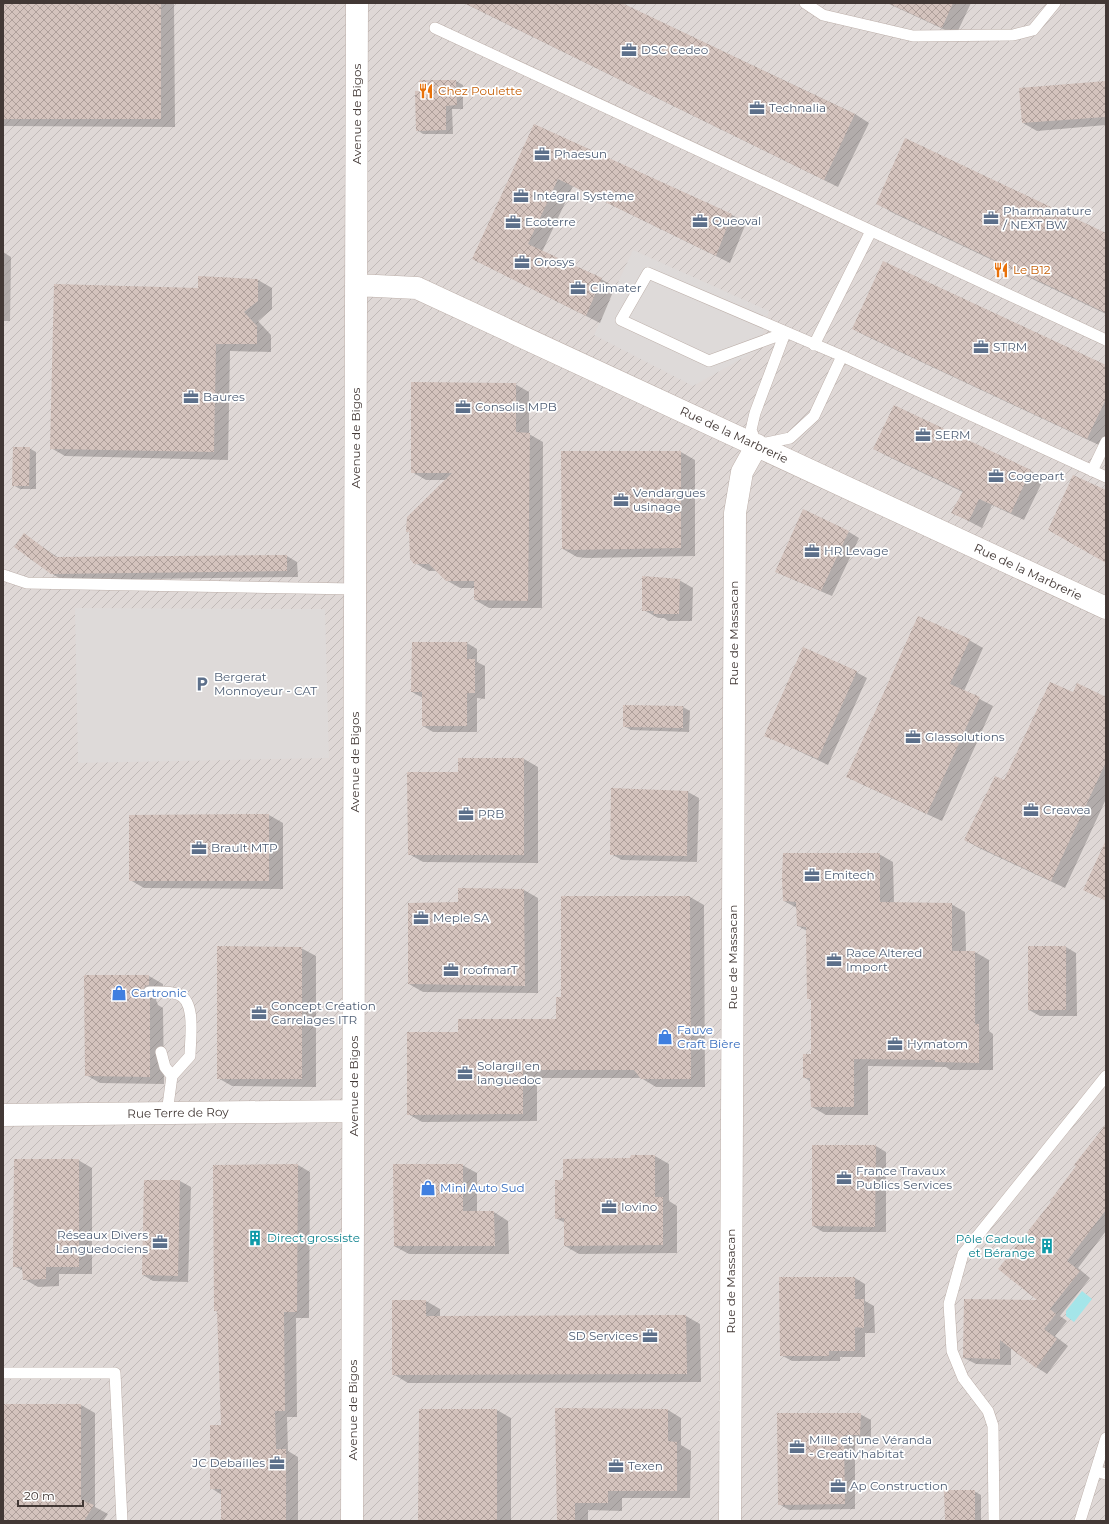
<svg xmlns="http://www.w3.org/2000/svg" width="1109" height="1524" viewBox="0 0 1109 1524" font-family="Montserrat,sans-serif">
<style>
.industrial{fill:url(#industrial-furrows)}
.parking{fill:#dedad9}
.water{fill:#a4e5e9}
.shadow{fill:#0003}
.building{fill:url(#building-cross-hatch)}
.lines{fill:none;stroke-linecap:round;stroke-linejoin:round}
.lane-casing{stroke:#beb1ab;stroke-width:12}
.street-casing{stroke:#beb1ab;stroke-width:23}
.lane{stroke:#fff;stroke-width:11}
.street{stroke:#fff;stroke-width:22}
.labels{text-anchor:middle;stroke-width:3.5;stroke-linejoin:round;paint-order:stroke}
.service-label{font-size:12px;fill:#4e5e75;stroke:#fff;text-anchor:start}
.food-label{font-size:12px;fill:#c56008;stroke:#fff;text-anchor:start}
.street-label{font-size:12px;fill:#423835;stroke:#fff}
.shop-label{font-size:12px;fill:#366cbe;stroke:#fff;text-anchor:start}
.culture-label{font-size:12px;fill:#0d838f;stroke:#fff;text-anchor:start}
</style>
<defs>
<pattern id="industrial-furrows" width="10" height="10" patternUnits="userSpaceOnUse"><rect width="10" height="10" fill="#dfd8d6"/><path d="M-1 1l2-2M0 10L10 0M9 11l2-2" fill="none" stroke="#c1bab8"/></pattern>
<pattern id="building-cross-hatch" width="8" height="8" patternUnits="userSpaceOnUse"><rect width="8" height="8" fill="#d4c3bd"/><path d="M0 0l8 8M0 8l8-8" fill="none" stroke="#ae9f9a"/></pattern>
</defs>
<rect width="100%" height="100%" fill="#f0e8e4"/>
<path class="industrial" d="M3,3H1106V1521H3Z"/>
<path class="parking" d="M633,250L769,311L759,349L693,386L594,335Z
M75,608L325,609L329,758L78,763Z"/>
<path class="water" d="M1082,1291L1092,1299L1074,1322L1066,1316V1311Z"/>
<path class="shadow" d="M3,3H174L175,127L3,126Z
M464,3H620L855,114L869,123L838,187Z
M887,3H971L956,35Z
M456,81L463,85V109H452L453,134H423L417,130Z
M1106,82V125L1037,131L1023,123Z
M535,125L732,215L746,223L730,263L573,186L542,252L601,279L615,287L600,323L473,259Z
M877,203L1106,234V314L891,212Z
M3,252L11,257L10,321H3Z
M258,280L272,288V309L258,321L271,335V352L230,351L228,460L65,456L51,448L199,289Z
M853,329L1106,367V435L1101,446L866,336Z
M515,384L529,392V434L543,442L542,608H489L475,600V588H460L446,580L438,571H429L415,563L446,480H426L412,472Z
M894,406L1031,471L1044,478L1024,520L992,505L982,528L953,513L963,492L887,456L874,449Z
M29,448L36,452V489H20L13,485Z
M681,452L695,460V556L587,558L577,557L563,549Z
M849,532L859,538L832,596L787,577L776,571Z
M24,535L59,558L287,556L297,562L298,577L62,580L51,573Z
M679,580L693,588L692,621H668L664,618H658L644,610Z
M969,640L983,648L964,691L993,706L942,821L861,784L847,776Z
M467,643L477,649V662L485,666V699L477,698V732H433L423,726V698L412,692Z
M856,672L867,678L828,765L765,735Z
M1073,693L1106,698V799L1065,888L979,848L965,840L1004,781Z
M683,707L690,711L689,732L631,730L624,726Z
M524,759L538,767V863L423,862L409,854L459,773Z
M612,789L688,792L699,798L697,862L622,860L611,854Z
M269,815L283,823V889L144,888L130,880Z
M879,854L893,862L894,903L951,904L965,912L966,952H975L989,960V1031L993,1034V1070H950L946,1067L868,1066V1115H826L812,1107L811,1082L804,1077L812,1055V1000L808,998L807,931L798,926L797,908L784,901Z
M459,889L524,890L538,898V993L423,992L409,984L459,903Z
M562,897H690L704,905L705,1087H656L641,1078H537V1121L422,1122L408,1114L557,1020L562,998Z
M1066,947L1076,953L1077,1016H1040L1029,1010Z
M301,948L316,956V1087L232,1086L218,1078Z
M85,976H149L163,984V993L159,994L156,1000L158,1005L163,1008L164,1084L100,1083L86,1075Z
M1106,1130V1231L1078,1268L1090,1278L1060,1316L1067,1321L1055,1336L1068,1346L1047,1374L1036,1367L1011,1347V1365L976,1364L964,1358L1040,1301L1052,1202Z
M876,1146L886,1152V1232H823L813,1226Z
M655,1156L669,1164V1201L677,1206V1253L579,1254L565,1246V1223L556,1218L631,1159Z
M78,1160L92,1168V1274H59V1286L38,1287L24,1279V1271L14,1266Z
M298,1165L310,1172L309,1318H296L297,1417H287L288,1451L298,1457V1521H222V1495L211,1488L222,1426L218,1313L215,1310Z
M462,1165L477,1173V1212H494L508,1221L509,1254H409L394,1246Z
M145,1181H180L191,1187L188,1282L153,1281L143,1275Z
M855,1278L865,1284V1301L874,1306L875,1333H865V1357H840V1361H792L781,1355Z
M426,1301L440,1309V1316H686L700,1324L701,1382L408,1383L393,1374Z
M3,1405H81L95,1413V1507L108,1514L103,1521H3Z
M556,1409L668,1410L681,1418V1445L691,1451L690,1498H622V1511L588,1510V1521H544L558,1520Z
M420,1410H497L511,1418V1521H419Z
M860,1414L871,1420V1441H855V1509L789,1510L779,1504Z
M974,1491L981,1495V1521H946Z"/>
<path class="building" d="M3,3H161V119H3Z
M464,3H622L855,114L824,180Z
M888,3H953L942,28Z
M419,80H456L457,105L446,106V130L416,131L415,91H419Z
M1106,81V117L1022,123L1019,88Z
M534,124L732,214L716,256L558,179L528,244L602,278L586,316L472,259Z
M905,138L1106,233V313L876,204Z
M883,261L1106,365V399L1087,439L852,329Z
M198,276L258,279V301L244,312L257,326V344H216L214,452L50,449L54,284L198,288Z
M411,382L516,383V432L530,433L528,601L474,600V581H446L429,564H414L410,559L409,532H406L407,517L452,473H411Z
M894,405L1031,470L1011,513L979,499L969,521L951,513L963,491L873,449Z
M13,447H30L29,486H12Z
M561,451H681V548L573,550L562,549Z
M1073,475L1106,490V563L1048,530Z
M803,509L849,531L821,591L775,572Z
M24,533L56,557L287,555V571L51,574L14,547Z
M642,576L680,579L679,614H653L654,611H642Z
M918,616L970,639L950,684L980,697L927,814L846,777Z
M412,642H467V659H475V693H467V726H422V692H411Z
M803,647L857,671L818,759L764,736Z
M1050,682L1073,692L1077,683L1106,697V762L1051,881L964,840L995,776L1004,780Z
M623,705L683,706V728L623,727Z
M458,758H524V855H408L407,772H458Z
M611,788L688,791L687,856L610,855Z
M269,814V881H129V815Z
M1106,840V901L1083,890Z
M783,853H880V902L952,903V951H975V1024H979V1063L935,1062V1060L854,1059V1107H811L810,1078H803V1054H811V999H807L806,927L797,926L796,902L783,901L782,878Z
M458,888L524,889L525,986L408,984V903L458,902Z
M561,896H690L691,1079H641L634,1070H523V1114L407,1115V1032H458V1019H556V997H561Z
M217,946L302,947V1079H217Z
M1028,946H1066V1010H1028Z
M84,975H149V985L145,986L142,992L145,998L150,999V1077L85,1076Z
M1106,1124V1210L1067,1261L1080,1271L1050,1309L1056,1314L1044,1329L1057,1339L1036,1368L1000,1340V1359L963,1358L964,1299L1037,1300L998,1269L1051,1202L1050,1201L1076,1166L1074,1165Z
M812,1145H876L875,1227L812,1226Z
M631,1155H655V1197H663V1245L564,1246V1218L555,1219V1180H563V1159L630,1158Z
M14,1159H79V1267H46V1279L23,1280L22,1267H13Z
M298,1164L297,1312H284L285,1411H275L276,1449H286V1521H221V1489H210V1425H221L217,1311H214L213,1165Z
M393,1164H463V1211H494L495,1246H394Z
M144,1180H180L178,1276L142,1275Z
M779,1277H855V1299H864V1328L855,1327V1351H829V1356H780Z
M392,1300H426V1316L686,1315L687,1374L392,1375Z
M3,1404H81V1500L94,1505L84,1521H3Z
M555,1408L668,1409V1441L677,1442V1491H608V1503H575V1521H557Z
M419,1409H497V1521H418Z
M777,1413H861L860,1435H844L845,1504L778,1505Z
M944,1490H975V1521H945Z"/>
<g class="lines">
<g class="lane-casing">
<path id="lane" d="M805,3L823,15L913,36L1013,35L1033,30L1055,3
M435,28L1106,340
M785,333L709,361L621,320L648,273L842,356L1106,477
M785,333L755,413L751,430L757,445L790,438L814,416L842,356
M814,345L871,231
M1092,471L1106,442
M3,575L27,583L355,589
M149,992C158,992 169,991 177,994C197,999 190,1040 190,1056L172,1076L167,1113
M161,1052L165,1067L172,1076
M3,1373H115L122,1521
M1096,1471L1106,1474
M994,1521L993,1426L988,1411L963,1378L952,1351L949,1304L963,1254L1106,1076
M1080,1521L1106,1438"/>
</g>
<g class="street-casing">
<path id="street" d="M356,285L417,288L1106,608
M3,1115L353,1111
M352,1521L357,3
M730,1521L735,513L742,472L757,445"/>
</g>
<use href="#lane" class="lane"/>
<use href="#street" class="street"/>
</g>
<defs>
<g id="office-bare" transform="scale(1.2)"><path d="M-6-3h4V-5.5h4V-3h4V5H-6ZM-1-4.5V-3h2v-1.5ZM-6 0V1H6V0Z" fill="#5c6f8a" stroke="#fff" stroke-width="2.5" paint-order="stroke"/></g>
<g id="restaurant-bare" transform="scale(1.2)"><path d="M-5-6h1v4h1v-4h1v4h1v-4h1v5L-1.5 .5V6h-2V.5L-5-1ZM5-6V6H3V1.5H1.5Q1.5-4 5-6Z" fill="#e8710a" stroke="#fff" stroke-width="2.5" paint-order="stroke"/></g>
<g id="parking-bare" transform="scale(1.2)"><path d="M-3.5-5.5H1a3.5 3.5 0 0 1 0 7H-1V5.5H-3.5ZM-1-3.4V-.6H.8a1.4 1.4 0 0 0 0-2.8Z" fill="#5c6f8a" stroke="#fff" stroke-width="2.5" paint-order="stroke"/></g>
<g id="shop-bare" transform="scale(1.2)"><path d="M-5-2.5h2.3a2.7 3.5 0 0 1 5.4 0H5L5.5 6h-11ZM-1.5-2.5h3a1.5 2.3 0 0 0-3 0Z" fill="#3f7fe0" stroke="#fff" stroke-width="2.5" paint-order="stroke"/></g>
<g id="building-bare" transform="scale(1.2)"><path d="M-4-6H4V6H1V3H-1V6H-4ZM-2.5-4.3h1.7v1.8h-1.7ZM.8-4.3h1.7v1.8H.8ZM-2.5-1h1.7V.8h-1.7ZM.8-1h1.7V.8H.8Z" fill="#0f9aa8" stroke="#fff" stroke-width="2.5" paint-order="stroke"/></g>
</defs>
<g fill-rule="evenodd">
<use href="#office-bare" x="629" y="50"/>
<use href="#restaurant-bare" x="426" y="91"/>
<use href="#office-bare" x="757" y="108"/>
<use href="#office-bare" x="542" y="154"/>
<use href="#office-bare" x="521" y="196"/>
<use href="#office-bare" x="991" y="218"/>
<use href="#office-bare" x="700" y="221"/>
<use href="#office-bare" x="513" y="222"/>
<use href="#office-bare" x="522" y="262"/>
<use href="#restaurant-bare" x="1001" y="270"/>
<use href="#office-bare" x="578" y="288"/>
<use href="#office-bare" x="981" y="347"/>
<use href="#office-bare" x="191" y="397"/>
<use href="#office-bare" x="463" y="407"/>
<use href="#office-bare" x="923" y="435"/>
<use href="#office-bare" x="996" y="476"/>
<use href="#office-bare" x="621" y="500"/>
<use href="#office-bare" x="812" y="551"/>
<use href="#parking-bare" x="202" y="684"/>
<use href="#office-bare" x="913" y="737"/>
<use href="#office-bare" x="1031" y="810"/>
<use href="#office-bare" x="466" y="814"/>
<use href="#office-bare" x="199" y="848"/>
<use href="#office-bare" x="812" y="875"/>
<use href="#office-bare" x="421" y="918"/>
<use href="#office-bare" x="834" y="960"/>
<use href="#office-bare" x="451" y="970"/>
<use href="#shop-bare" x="119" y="993"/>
<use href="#office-bare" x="259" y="1013"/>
<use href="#shop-bare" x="665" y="1037"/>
<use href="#office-bare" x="895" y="1044"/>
<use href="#office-bare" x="465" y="1073"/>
<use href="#office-bare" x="844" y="1178"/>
<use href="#shop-bare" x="428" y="1188"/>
<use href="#office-bare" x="609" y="1207"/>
<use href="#building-bare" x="255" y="1238"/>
<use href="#office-bare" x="160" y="1242"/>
<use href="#building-bare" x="1047" y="1246"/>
<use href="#office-bare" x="650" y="1336"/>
<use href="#office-bare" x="797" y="1447"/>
<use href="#office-bare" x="277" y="1463"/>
<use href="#office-bare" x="616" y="1466"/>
<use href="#office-bare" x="838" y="1486"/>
</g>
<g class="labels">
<g class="service-label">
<text x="641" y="54">DSC Cedeo</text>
<text x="769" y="112">Technalia</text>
<text x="554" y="158">Phaesun</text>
<text x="533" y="200">Intégral Système</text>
<text x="1003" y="215">Pharmanature<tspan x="1003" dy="14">/ NEXT BW</tspan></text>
<text x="712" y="225">Queoval</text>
<text x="525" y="226">Ecoterre</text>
<text x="534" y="266">Orosys</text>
<text x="590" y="292">Climater</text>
<text x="993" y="351">STRM</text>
<text x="203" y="401">Baures</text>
<text x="475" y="411">Consolis MPB</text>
<text x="935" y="439">SERM</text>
<text x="1008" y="480">Cogepart</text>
<text x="633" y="497">Vendargues<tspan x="633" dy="14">usinage</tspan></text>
<text x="824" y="555">HR Levage</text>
<text x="214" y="681">Bergerat<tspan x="214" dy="14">Monnoyeur - CAT</tspan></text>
<text x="925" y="741">Glassolutions</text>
<text x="1043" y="814">Creavea</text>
<text x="478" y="818">PRB</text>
<text x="211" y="852">Brault MTP</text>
<text x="824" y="879">Emitech</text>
<text x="433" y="922">Meple SA</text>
<text x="846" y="957">Race Altered<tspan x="846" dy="14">Import</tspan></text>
<text x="463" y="974">roofmarT</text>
<text x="271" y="1010">Concept Création<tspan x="271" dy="14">Carrelages ITR</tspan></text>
<text x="907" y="1048">Hymatom</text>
<text x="477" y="1070">Solargil en<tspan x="477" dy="14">languedoc</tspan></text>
<text x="856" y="1175">France Travaux<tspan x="856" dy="14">Publics Services</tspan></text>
<text x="621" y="1211">Iovino</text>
<text x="148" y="1239" text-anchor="end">Réseaux Divers<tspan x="148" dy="14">Languedociens</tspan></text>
<text x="638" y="1340" text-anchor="end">SD Services</text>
<text x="809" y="1444">Mille et une Véranda<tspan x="809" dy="14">- Creativ'habitat</tspan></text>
<text x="265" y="1467" text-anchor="end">JC Debailles</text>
<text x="628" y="1470">Texen</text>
<text x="850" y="1490">Ap Construction</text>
</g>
<g class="food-label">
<text x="438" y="95">Chez Poulette</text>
<text x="1013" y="274">Le B12</text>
</g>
<g class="street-label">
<text transform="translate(357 114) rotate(-90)" y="4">Avenue de Bigos</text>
<text transform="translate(734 435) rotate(25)" y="4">Rue de la Marbrerie</text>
<text transform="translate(356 438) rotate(-90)" y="4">Avenue de Bigos</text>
<text transform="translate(1028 572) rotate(25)" y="4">Rue de la Marbrerie</text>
<text transform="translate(734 633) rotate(-90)" y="4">Rue de Massacan</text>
<text transform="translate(355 762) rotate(-90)" y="4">Avenue de Bigos</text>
<text transform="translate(733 957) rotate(-90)" y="4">Rue de Massacan</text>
<text transform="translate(354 1086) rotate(-90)" y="4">Avenue de Bigos</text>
<text transform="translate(178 1113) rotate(-1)" y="4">Rue Terre de Roy</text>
<text transform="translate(731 1281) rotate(-90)" y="4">Rue de Massacan</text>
<text transform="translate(353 1410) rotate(-90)" y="4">Avenue de Bigos</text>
</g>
<g class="shop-label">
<text x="131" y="997">Cartronic</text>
<text x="677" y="1034">Fauve<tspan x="677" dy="14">Craft Bière</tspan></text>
<text x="440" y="1192">Mini Auto Sud</text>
</g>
<g class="culture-label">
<text x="267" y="1242">Direct grossiste</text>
<text x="1035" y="1243" text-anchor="end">Pôle Cadoule<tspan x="1035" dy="14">et Bérange</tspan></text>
</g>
</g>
<rect width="1109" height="1524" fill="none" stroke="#423835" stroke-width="8"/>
<path d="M18 1500v6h65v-6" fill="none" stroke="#423835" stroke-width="2"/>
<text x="24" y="1500" font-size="12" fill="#423835" stroke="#ffffff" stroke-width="3" paint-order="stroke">20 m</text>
</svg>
